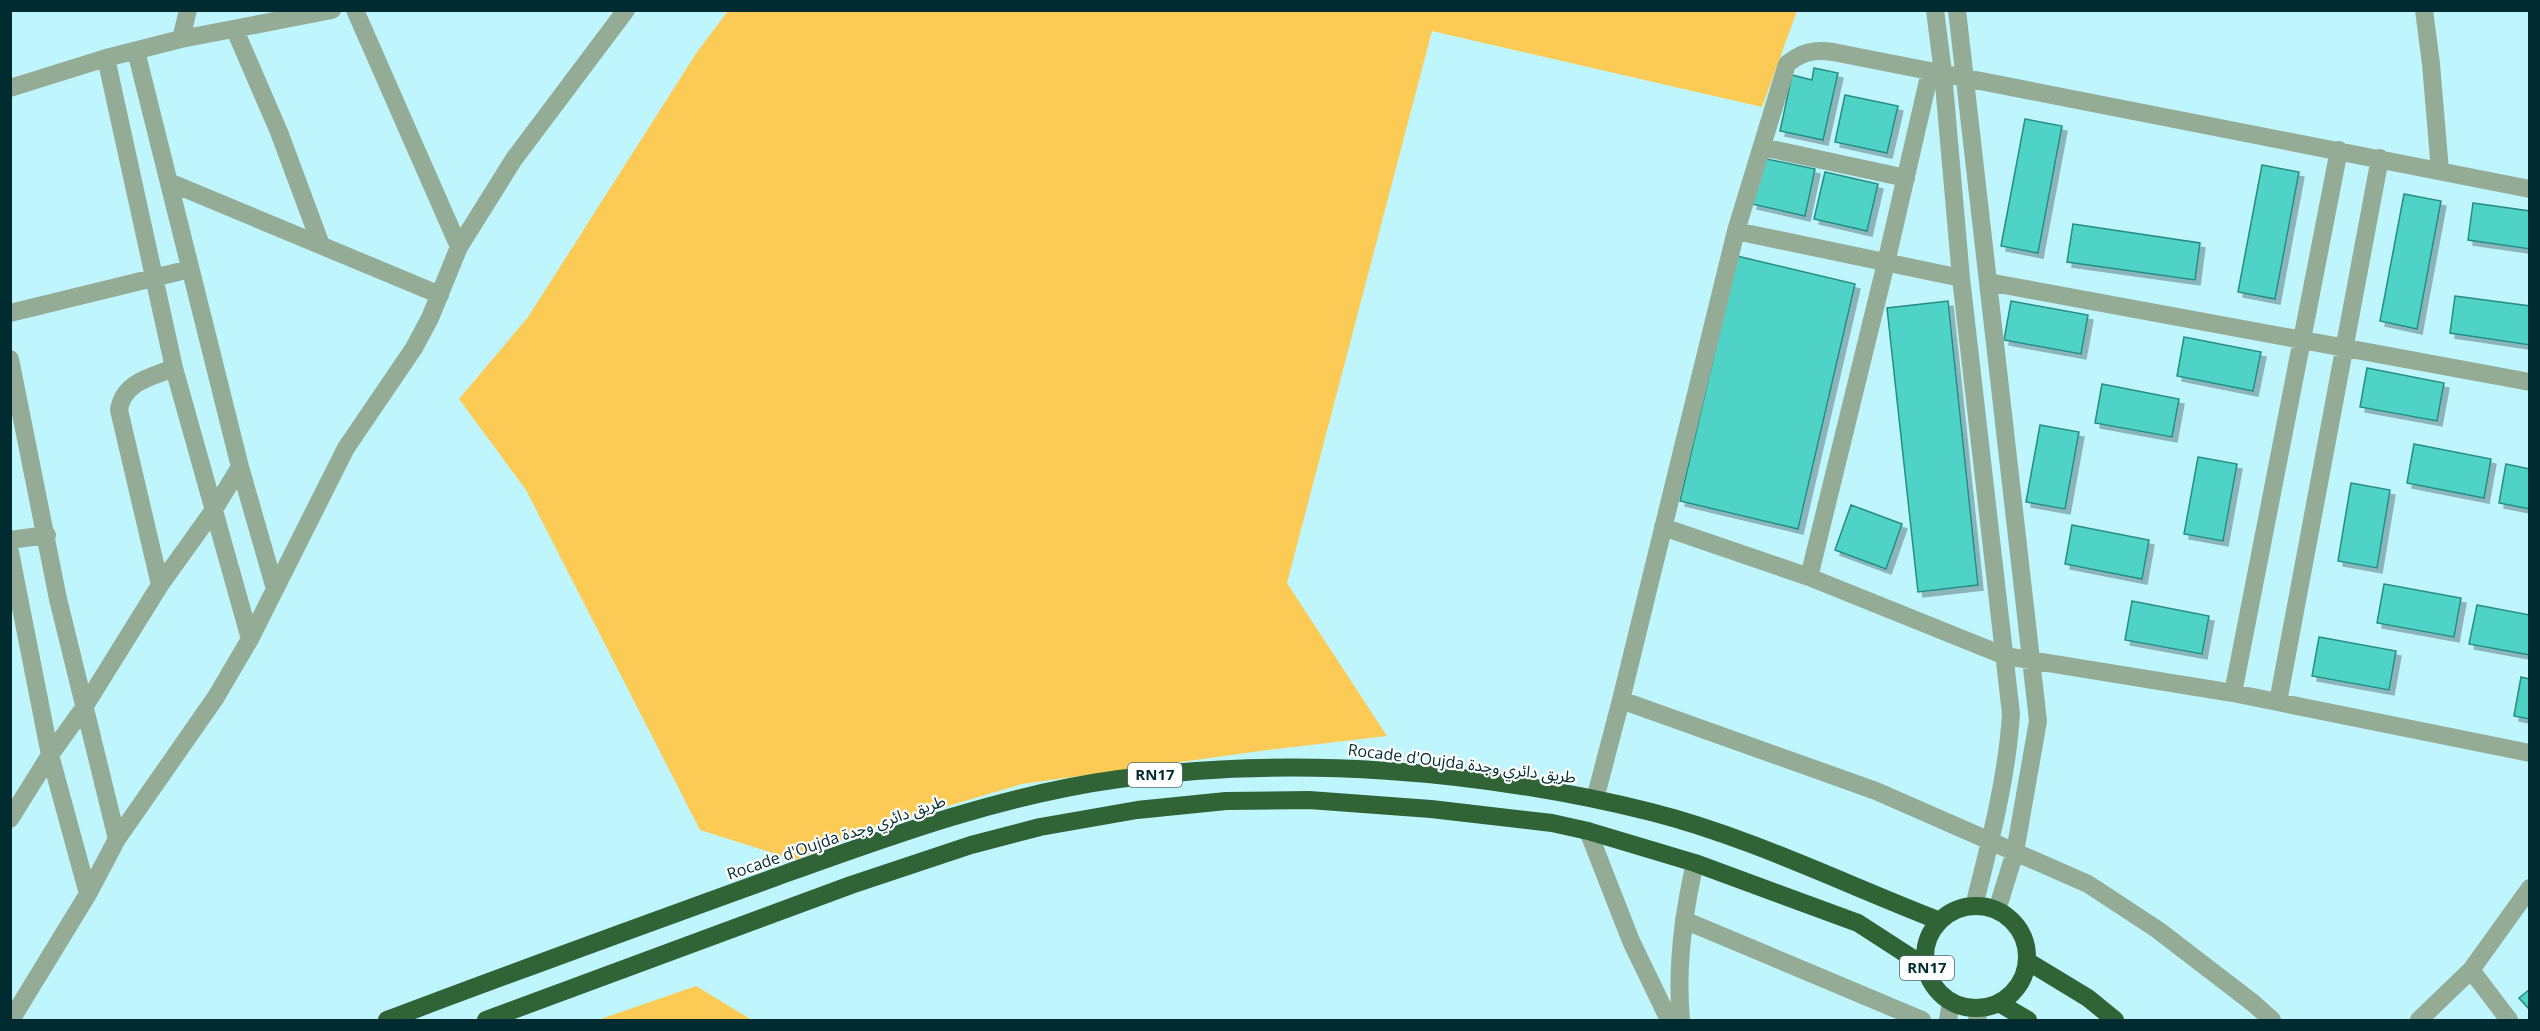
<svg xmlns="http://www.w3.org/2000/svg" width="2540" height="1031" viewBox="0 0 2540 1031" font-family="'Open Sans','Noto Sans Arabic',sans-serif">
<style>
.green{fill:#fbcb56}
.building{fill:#4fd3c7;stroke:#258d84;stroke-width:1.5;filter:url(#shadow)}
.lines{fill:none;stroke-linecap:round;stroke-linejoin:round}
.minor{stroke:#94ac95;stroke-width:18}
.highway{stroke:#306437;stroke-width:18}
.labels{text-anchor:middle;stroke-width:4.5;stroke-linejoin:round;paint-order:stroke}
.shield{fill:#fff;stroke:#4c6b6e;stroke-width:1.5}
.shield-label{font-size:15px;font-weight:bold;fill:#002b30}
.street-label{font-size:16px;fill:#002b30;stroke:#fff}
</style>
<defs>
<filter id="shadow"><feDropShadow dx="5" dy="5" stdDeviation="0" flood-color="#0004"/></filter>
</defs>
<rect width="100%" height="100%" fill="#bff5fc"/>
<path class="green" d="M728,11H1797L1762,107L1432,31L1287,583L1387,736L1260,751L1022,784L864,831L795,860L700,830L526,490L459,399L528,317L697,52Z
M696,986L752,1020H598Z"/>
<path class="building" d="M1814,68L1838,73L1823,140L1780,131L1792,75L1812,80Z
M1845,95L1898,106L1887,153L1835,142Z
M2025,119L2062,126L2038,253L2001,246Z
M1762,158L1815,169L1805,216L1752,204Z
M2262,165L2299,172L2275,299L2238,292Z
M1825,172L1878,184L1867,231L1814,219Z
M2404,194L2441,201L2417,329L2380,321Z
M2473,203L2530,211V249L2468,240Z
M2073,224L2200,243L2195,280L2067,262Z
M1737,256L1855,284L1798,529L1680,501Z
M2455,296L2530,306V345L2450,333Z
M1948,301L1978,585L1918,592L1887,308Z
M2011,301L2088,315L2081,354L2004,340Z
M2184,337L2261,352L2253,391L2177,376Z
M2367,368L2444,383L2437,421L2360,407Z
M2102,384L2179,399L2172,437L2095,423Z
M2040,425L2079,432L2065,509L2026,502Z
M2414,444L2491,459L2484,498L2407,483Z
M2198,457L2237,464L2223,541L2184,534Z
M2506,464L2530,469V509L2499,503Z
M2351,483L2390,490L2377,568L2338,561Z
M1851,505L1902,524L1886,569L1835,550Z
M2072,525L2149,540L2142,579L2065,564Z
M2384,584L2461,598L2454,637L2377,623Z
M2132,601L2209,616L2202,654L2125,640Z
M2477,605L2530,615V655L2469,644Z
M2319,637L2396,651L2389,690L2312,676Z
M2521,677L2530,679V719L2514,716Z
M2530,989V1010L2519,998Z"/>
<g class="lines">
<path class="minor" d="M355,10L459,247
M1935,10L1943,73L1961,278L2011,714C2007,778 1990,843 1974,906
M1957,10L2038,721L2015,852L1997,910
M2424,10L2431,64L2440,171
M235,30L279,132L321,245
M181,39L188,10
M136,51L240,467L275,589
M106,58L174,368L250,639
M10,88L106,58L181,39L332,10
M1762,147L1906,178
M169,182L440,295
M1736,231L1961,278
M1988,282L2530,382
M10,313L190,269
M10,359L58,599L117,839
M1663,527L1809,577L2005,656L2233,693L2530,753
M10,540L47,535
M10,552L50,755L88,894
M1809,577L1886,263L1930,72
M160,585L119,410C123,382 151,377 174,368
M2233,693L2339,150
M1621,700L1876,791L2088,884L2158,930L2253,1003L2272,1020
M2278,702L2380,158
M1595,799L1621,700L1736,231L1787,64C1802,52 1814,49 1833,52L2530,189
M10,819L50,755L83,709L160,585L213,511L240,467
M1588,831L1631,941L1669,1020
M1684,920L1922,1020
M2471,970L2509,1020
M11,1020L88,894L117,839L216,697L250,639L346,448L414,348L430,318L459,247L514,159L626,10
M1681,1020C1676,967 1683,915 1695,863
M1948,1020L1951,1002
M1977,1020L1979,1008
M2419,1020L2471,970L2530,888"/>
<path class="highway" d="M1925 957a51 51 0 1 1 102 0a51 51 0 1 1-102 0Z
M2027,961L2088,998L2115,1020
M1999,1003L2028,1020
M387,1020C516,971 646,924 776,877C887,837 1001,795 1119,779C1293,755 1481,770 1651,812C1750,837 1844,884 1940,921
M486,1020L851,885L971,845L1040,827L1137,810L1226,801L1309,800L1431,809L1552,823L1588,831L1695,863L1858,923L1926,967"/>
</g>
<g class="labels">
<g class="shield">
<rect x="1128" y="763" width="54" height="24" rx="4.5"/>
<rect x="1900" y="956" width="54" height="24" rx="4.5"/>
</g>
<g class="shield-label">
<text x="1155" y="780">RN17</text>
<text x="1927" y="973">RN17</text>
</g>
<g class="street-label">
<text transform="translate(1462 763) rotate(7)" y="6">Rocade d'Oujda طريق دائري وجدة</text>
<text transform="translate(836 837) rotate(-19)" y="6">Rocade d'Oujda طريق دائري وجدة</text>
</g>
</g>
<rect width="2540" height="1031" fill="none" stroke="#002b30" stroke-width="24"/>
</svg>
